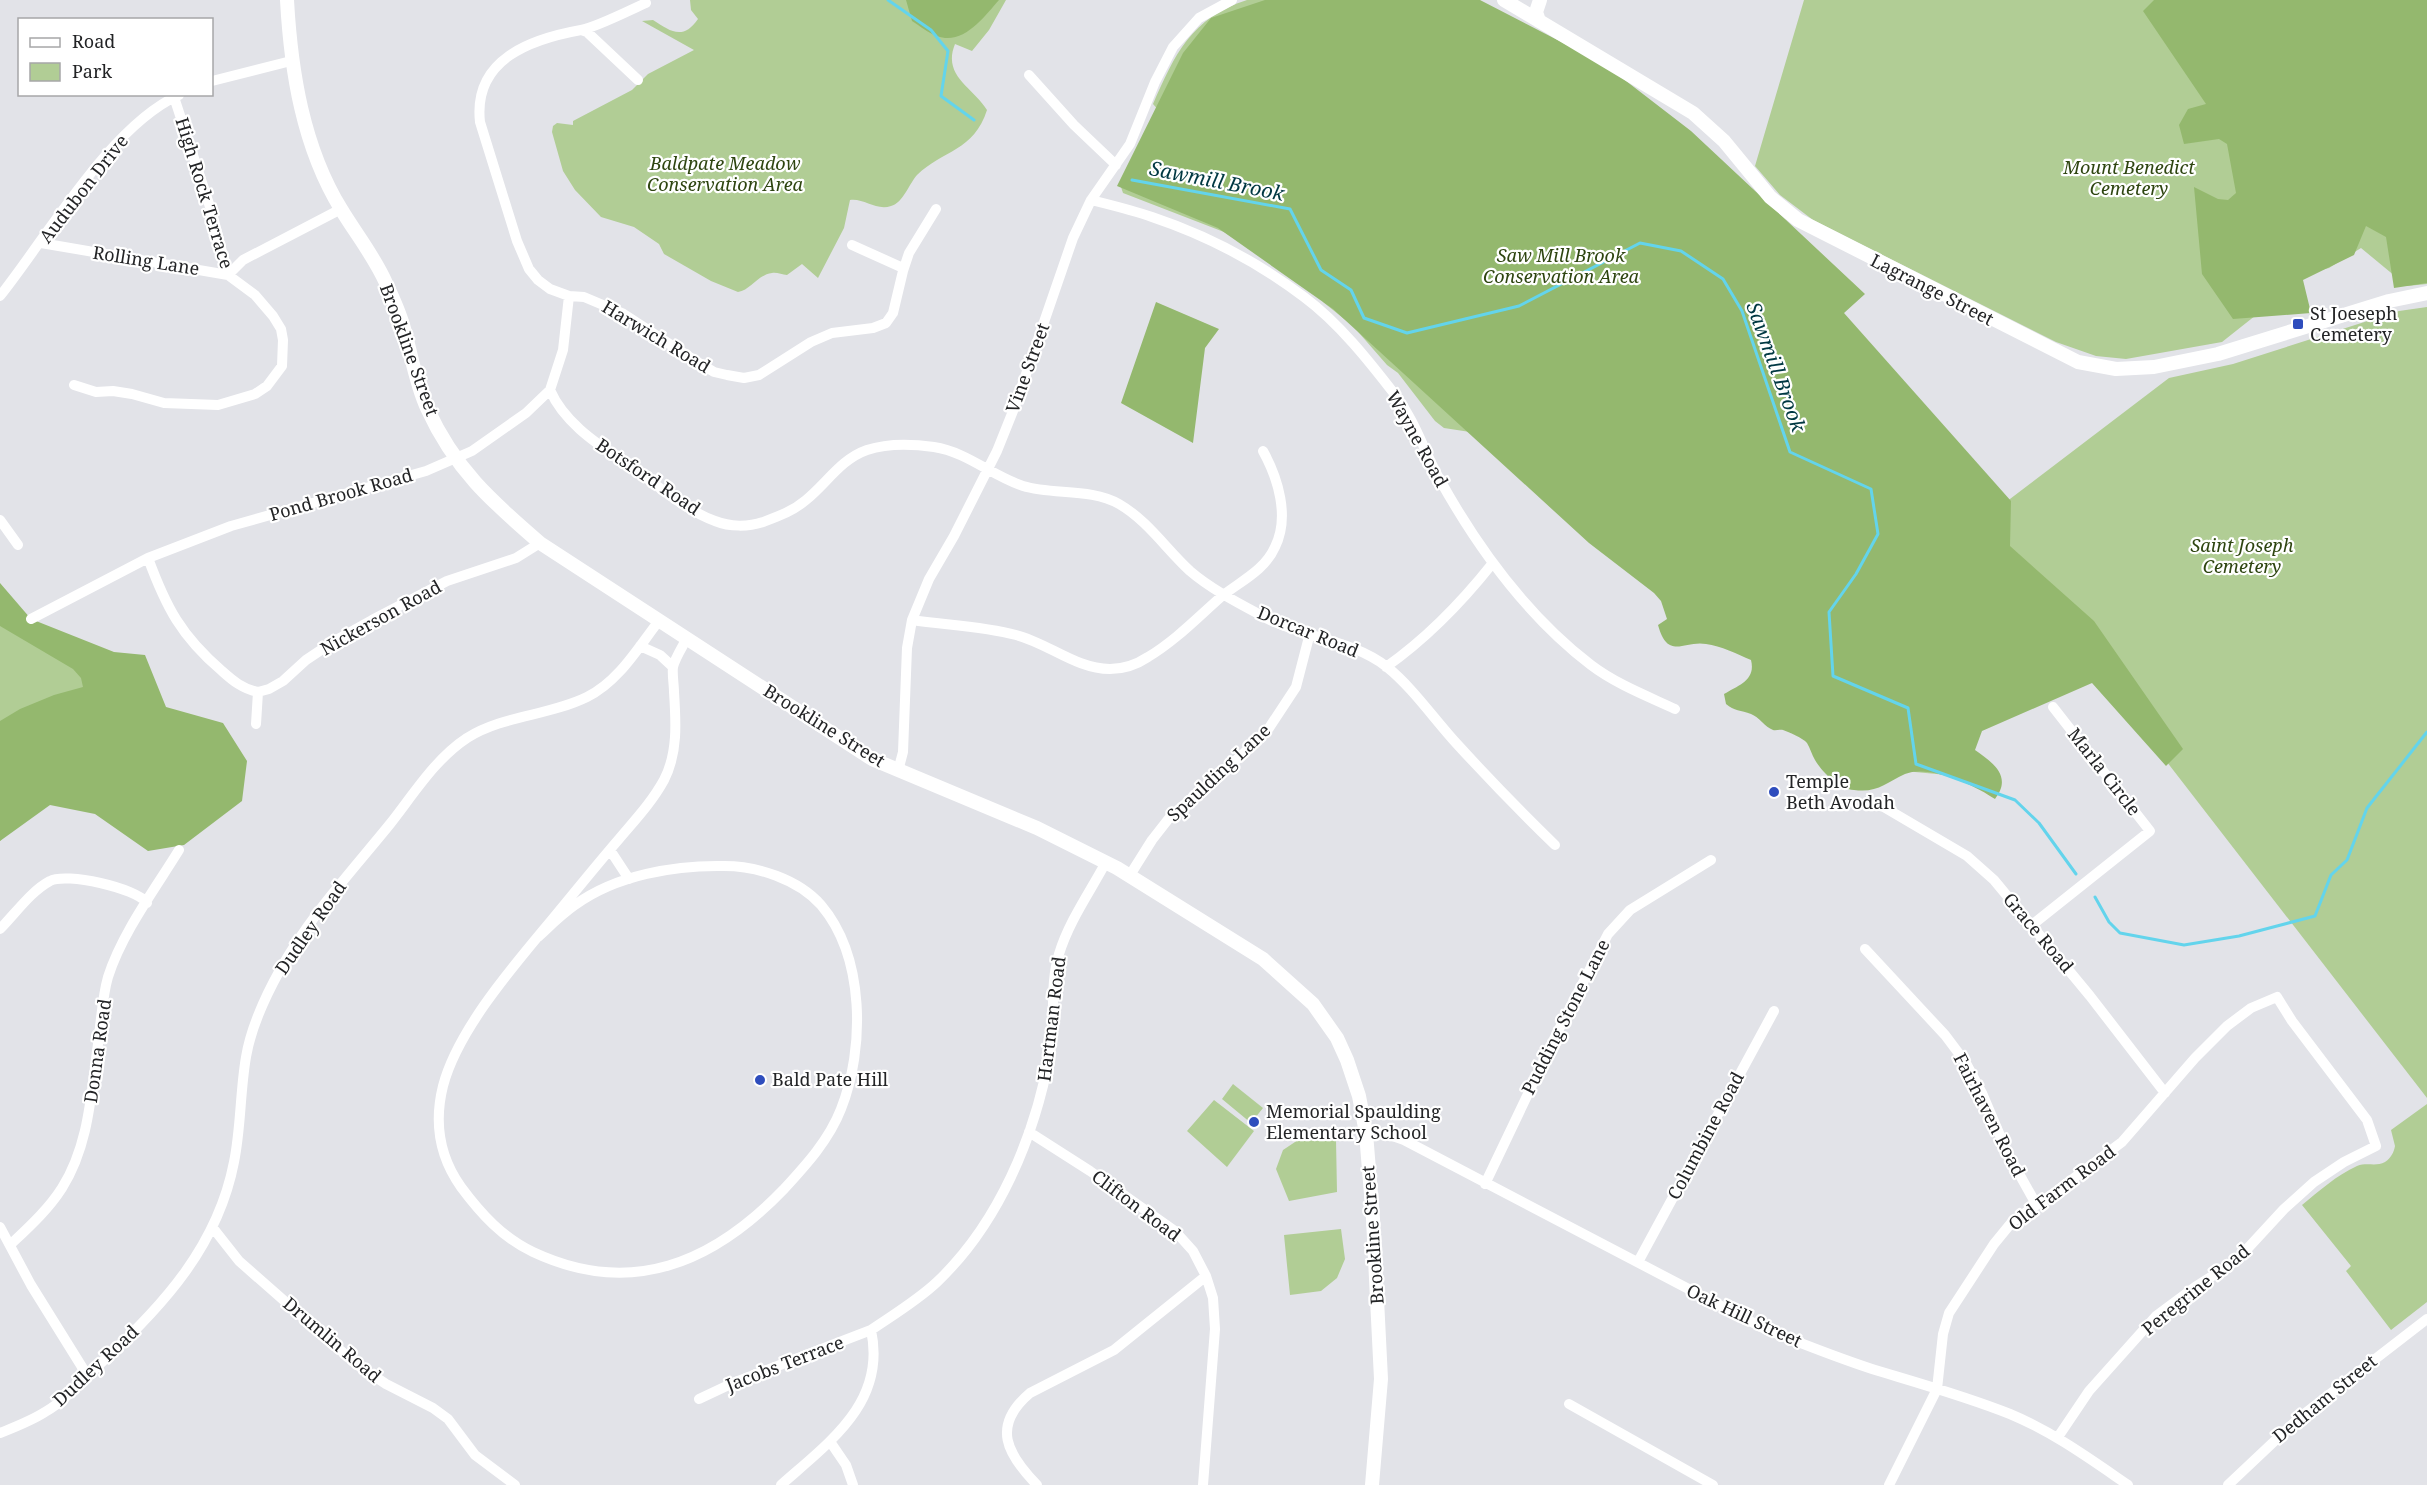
<svg xmlns="http://www.w3.org/2000/svg" width="2427" height="1485" viewBox="0 0 2427 1485" font-family="'Noto Serif',serif">
<style>
.green{fill:#b1cd95}
.forest{fill:#94b86e}
.lines{fill:none;stroke-linecap:round;stroke-linejoin:round}
.stream{stroke:#63d4ec;stroke-width:3}
.minor{stroke:#fff;stroke-width:10}
.major{stroke:#fff;stroke-width:14}
.poi-dot{fill:#2e4dbd;stroke:#fff;stroke-width:2}
.labels{text-anchor:middle;stroke-width:4.5;stroke-linejoin:round;paint-order:stroke}
.park-label{font-size:18px;font-style:italic;fill:#2e4510;stroke:#fff}
.street-label{font-size:18px;fill:#232426;stroke:#fff}
.poi-label{font-size:18px;fill:#232426;stroke:#fff;text-anchor:start}
.water-label{font-size:20px;font-style:italic;fill:#003842;stroke:#fff}
</style>
<rect width="100%" height="100%" fill="#e2e3e8"/>
<path class="green" d="M690,0H1006L989,30L972,51L955,44C942,76 973,87 987,110C974,151 943,150 917,175C909,184 903,203 891,206C876,211 864,198 850,200L844,228L818,278L802,264L787,275C782,275 777,272 772,273C757,275 751,290 738,292L711,281L664,254L659,244L634,227L601,217L575,190L563,171L552,132L553,126L557,123L573,125V121L632,90L648,74L694,50L642,21L653,20C670,31 683,41 698,19L691,10Z
M1247,0H1469L1981,521L2169,378L2233,364L2399,311L2427,307V1098L2088,660L1928,755L1947,775L1915,772L1470,432L1444,428L1435,421L1398,373L1387,365L1353,326L1323,302L1320,295L1281,266L1224,232L1123,193L1120,184L1161,113L1153,104C1175,54 1191,18 1247,0Z
M1804,0H2427V284L2407,286L2361,248L2329,268L2309,273L2222,342L2126,359L2096,356L2056,342L1813,220L1780,195L1755,166Z
M0,607L142,686L0,841Z
M1233,1084L1263,1108L1251,1123L1222,1099Z
M1214,1100L1254,1131L1227,1167L1187,1131Z
M2427,1104V1302L2391,1330L2346,1271L2351,1266L2302,1205C2319,1191 2337,1175 2357,1166C2367,1162 2376,1167 2385,1162C2391,1158 2394,1152 2395,1146L2391,1130Z
M1301,1138L1336,1140L1337,1192L1289,1201L1276,1169L1283,1150Z
M1341,1229L1345,1259L1337,1278L1321,1291L1290,1295L1284,1235Z"/>
<path class="forest" d="M906,0H999C984,17 963,46 937,36C928,33 920,26 912,21Z
M1265,0H1480L1604,64L1691,131L1865,294L1844,313L2011,501L2010,546L2094,621L2183,749L2166,766L2092,683L1982,731L1975,750C1992,762 2013,776 1995,799C1975,785 1929,764 1905,774C1885,783 1878,793 1854,790C1839,789 1822,772 1815,760C1812,755 1810,748 1807,743C1803,738 1789,732 1783,730C1780,729 1776,731 1773,730C1765,727 1759,717 1751,714C1741,710 1734,711 1726,704L1724,694C1739,685 1756,680 1751,660C1737,654 1721,646 1706,644C1684,640 1668,661 1658,625L1667,619L1661,601L1654,593L1589,543L1333,309L1218,228L1117,186L1183,53L1211,18Z
M2154,0H2427V283L2394,288L2386,237L2366,226L2354,255L2303,280L2311,313L2233,319L2202,274L2194,187L2218,199L2228,200L2236,193L2227,144L2219,139L2184,144L2179,125L2188,109L2206,104L2143,11Z
M1156,302L1219,329L1205,348L1193,443L1121,403Z
M0,583L31,619L114,652L145,655L166,707L223,723L247,761L242,801L184,845L148,851L95,814L50,805L0,841V721L20,709L54,695L83,687L81,678L73,669L0,626Z"/>
<g class="lines">
<path class="stream" d="M888,0L931,30L948,51L941,96L974,120
M1132,180L1290,209L1321,270L1351,290L1364,318L1407,333L1519,306L1640,243L1681,251L1723,279L1742,311L1790,452L1871,489L1878,534L1856,574L1829,612L1833,676L1908,708L1916,764L2015,800L2039,823L2076,874
M2095,897L2109,922L2120,933L2184,945L2239,936L2315,916L2331,875L2347,860L2367,808L2427,732"/>
<path class="minor" d="M646,3C630,10 597,27 581,30C531,39 473,59 480,122L517,241L529,269L538,280L550,289L569,296L584,297L622,313L691,358L714,372L727,375L744,378L759,375L811,342L832,333L873,328L886,323L893,313L903,271L909,253L936,209
M581,30L587,32L638,80
M1029,75L1074,125L1116,165
M212,81L291,61
M1091,200C1111,205 1132,210 1152,217C1206,235 1259,263 1304,297C1339,323 1369,361 1396,396C1415,421 1425,453 1440,480C1479,550 1527,616 1591,665C1616,684 1647,696 1675,709
M41,243L228,275L243,260L341,209
M852,245L903,268
M0,296C48,236 110,126 179,95
M74,385L96,392L113,391L132,394L164,403L218,405L255,394L267,386L282,366L283,340L281,329L273,316L255,295L228,275L212,213L174,97
M550,390C566,427 606,449 638,472C662,489 687,511 715,521C730,527 748,527 763,522C779,516 793,511 806,500C827,483 841,459 867,450C888,443 913,444 934,447C967,452 992,476 1023,486C1053,495 1091,488 1119,504C1147,520 1167,550 1190,571C1212,590 1242,605 1268,619C1306,638 1352,640 1387,667C1413,688 1434,719 1457,744C1489,779 1521,812 1555,845
M0,520L18,545
M148,558C166,607 181,636 222,671C233,681 243,689 258,692
M31,619L148,558L231,526L426,471L472,451L526,413L550,390L563,350L569,296
M912,620C946,625 983,626 1016,635C1048,643 1076,669 1110,669C1124,669 1136,665 1148,657C1175,641 1198,617 1222,596C1241,581 1265,570 1275,547C1290,517 1278,478 1263,451
M640,646L660,655L673,667
M1386,667C1427,638 1461,603 1492,564
M256,724L258,692L269,689L283,681L306,660L336,640L372,620L447,581L516,558L540,543
M898,771L903,752L907,648L912,620L929,579L954,536L997,451L1015,406L1073,238L1091,200L1130,144L1155,82L1173,47L1199,18L1232,0
M1882,806L1967,856L1994,880L2090,996L2165,1093
M610,850L629,879
M1130,875L1152,840L1170,817L1242,755L1269,728L1296,687L1310,633
M2032,925L2150,831L2053,707
M0,929C15,914 31,891 50,881C66,872 136,888 147,903
M538,937C550,926 562,914 575,905C616,875 675,865 724,866C757,866 798,879 821,905C865,957 865,1048 841,1109C829,1140 806,1165 784,1189C713,1263 631,1298 533,1252C503,1238 481,1214 461,1187C439,1156 434,1122 443,1086C457,1032 510,970 545,928C570,898 594,868 619,839C635,820 652,802 664,780C678,753 676,722 674,692C674,685 672,674 673,667C675,658 683,646 687,638
M1865,949L1945,1035L1966,1063L1982,1093L2007,1152L2036,1204
M1029,1132L1090,1171L1175,1231L1193,1251L1206,1276L1213,1298L1215,1329L1203,1485
M1366,1133L1387,1134L1404,1140L1765,1329C1800,1343 1835,1357 1872,1369C1918,1383 1965,1396 2010,1414C2053,1432 2090,1459 2128,1485
M1485,1184L1557,1033L1608,934L1630,910L1711,860
M0,1227L31,1285L87,1375
M213,1228L239,1261L356,1364L386,1384L433,1408L448,1419L475,1455L515,1485
M10,1245C28,1228 48,1210 62,1188C89,1145 91,1094 98,1044C101,1022 102,998 108,977C122,933 155,889 179,850
M1638,1262L1774,1011
M699,1399L733,1383L871,1330
M1569,1404L1713,1485
M0,1433C15,1427 31,1421 45,1412C67,1399 85,1378 103,1361C164,1305 218,1245 234,1162C241,1128 240,1092 246,1057C251,1027 265,997 280,970C309,917 352,871 390,824C413,795 435,759 467,738C504,715 548,716 587,697C618,682 638,648 658,622
M831,1443L846,1465L853,1485
M781,1485C828,1443 887,1403 871,1330C893,1315 918,1300 937,1282C999,1223 1035,1136 1050,1053C1056,1021 1049,986 1059,954C1069,921 1090,892 1106,862
M1037,1485C1007,1454 991,1426 1030,1393L1114,1350L1206,1276
M1889,1485L1937,1389L1943,1334L1949,1313L1994,1244L2012,1222L2058,1190L2122,1142L2195,1058L2227,1026L2251,1008L2277,997L2292,1021L2367,1120L2376,1146L2344,1162L2314,1182L2284,1209L2236,1261L2195,1287L2156,1316L2089,1391L2058,1437
M2228,1485L2299,1418L2427,1319"/>
<path class="major" d="M287,0C291,72 303,147 341,209C356,234 374,256 386,283C392,296 399,311 403,325C411,352 415,382 427,408C455,469 490,500 540,543L872,759L1037,828L1117,868L1263,959L1313,1004L1337,1038L1347,1060L1359,1096L1366,1133L1373,1219L1381,1379L1372,1485
M1504,0L1693,113L1724,141L1770,197L1798,220L2078,362L2116,369L2154,367L2218,354L2389,301L2427,293
M1539,21L1536,12L1540,0"/>
</g>
<g class="poi-dot">
<rect x="2292" y="318" width="12" height="12" rx="3"/>
<circle cx="1774" cy="792" r="6"/>
<circle cx="760" cy="1080" r="6"/>
<circle cx="1254" cy="1122" r="6"/>
</g>
<g class="labels">
<g class="park-label">
<text x="725" y="170">Baldpate Meadow<tspan x="725" dy="21">Conservation Area</tspan></text>
<text x="2129" y="174">Mount Benedict<tspan x="2129" dy="21">Cemetery</tspan></text>
<text x="1561" y="262">Saw Mill Brook<tspan x="1561" dy="21">Conservation Area</tspan></text>
<text x="2242" y="552">Saint Joseph<tspan x="2242" dy="21">Cemetery</tspan></text>
</g>
<g class="street-label">
<text transform="translate(84 189) rotate(-52)" y="6">Audubon Drive</text>
<text transform="translate(204 193) rotate(73)" y="6">High Rock Terrace</text>
<text transform="translate(146 261) rotate(9)" y="6">Rolling Lane</text>
<text transform="translate(1932 290) rotate(27)" y="6">Lagrange Street</text>
<text transform="translate(656 337) rotate(31)" y="6">Harwich Road</text>
<text transform="translate(409 350) rotate(70)" y="6">Brookline Street</text>
<text transform="translate(1028 368) rotate(-70)" y="6">Vine Street</text>
<text transform="translate(1417 439) rotate(61)" y="6">Wayne Road</text>
<text transform="translate(648 477) rotate(34)" y="6">Botsford Road</text>
<text transform="translate(341 495) rotate(-16)" y="6">Pond Brook Road</text>
<text transform="translate(381 618) rotate(-29)" y="6">Nickerson Road</text>
<text transform="translate(1308 632) rotate(22)" y="6">Dorcar Road</text>
<text transform="translate(824 726) rotate(32)" y="6">Brookline Street</text>
<text transform="translate(2104 772) rotate(52)" y="6">Marla Circle</text>
<text transform="translate(1219 773) rotate(-43)" y="6">Spaulding Lane</text>
<text transform="translate(311 928) rotate(-55)" y="6">Dudley Road</text>
<text transform="translate(2038 933) rotate(50)" y="6">Grace Road</text>
<text transform="translate(1566 1017) rotate(-63)" y="6">Pudding Stone Lane</text>
<text transform="translate(1052 1019) rotate(-83)" y="6">Hartman Road</text>
<text transform="translate(98 1051) rotate(-82)" y="6">Donna Road</text>
<text transform="translate(1989 1115) rotate(63)" y="6">Fairhaven Road</text>
<text transform="translate(1706 1136) rotate(-62)" y="6">Columbine Road</text>
<text transform="translate(2062 1188) rotate(-37)" y="6">Old Farm Road</text>
<text transform="translate(1136 1206) rotate(37)" y="6">Clifton Road</text>
<text transform="translate(1373 1235) rotate(-94)" y="6">Brookline Street</text>
<text transform="translate(2196 1290) rotate(-39)" y="6">Peregrine Road</text>
<text transform="translate(1744 1316) rotate(25)" y="6">Oak Hill Street</text>
<text transform="translate(332 1340) rotate(40)" y="6">Drumlin Road</text>
<text transform="translate(785 1364) rotate(-21)" y="6">Jacobs Terrace</text>
<text transform="translate(96 1366) rotate(-43)" y="6">Dudley Road</text>
<text transform="translate(2325 1399) rotate(-39)" y="6">Dedham Street</text>
</g>
<g class="poi-label">
<text x="2310" y="320">St Joeseph<tspan x="2310" dy="21">Cemetery</tspan></text>
<text x="1786" y="788">Temple<tspan x="1786" dy="21">Beth Avodah</tspan></text>
<text x="772" y="1086">Bald Pate Hill</text>
<text x="1266" y="1118">Memorial Spaulding<tspan x="1266" dy="21">Elementary School</tspan></text>
</g>
<g class="water-label">
<text transform="translate(1217 181) rotate(11)" y="7">Sawmill Brook</text>
<text transform="translate(1776 367) rotate(70)" y="7">Sawmill Brook</text>
</g>
</g>
<rect x="18" y="18" width="195" height="78" fill="#ffffff" stroke="#a7a7a8" stroke-width="1.5"/>
<rect x="30" y="38" width="30" height="9" fill="#ffffff" stroke="#a7a7a8" stroke-width="1.5"/>
<text x="72" y="48" font-size="18" fill="#232426">Road</text>
<rect x="30" y="63" width="30" height="18" fill="#b1cd95" stroke="#a7a7a8" stroke-width="1.5"/>
<text x="72" y="78" font-size="18" fill="#232426">Park</text>
</svg>
